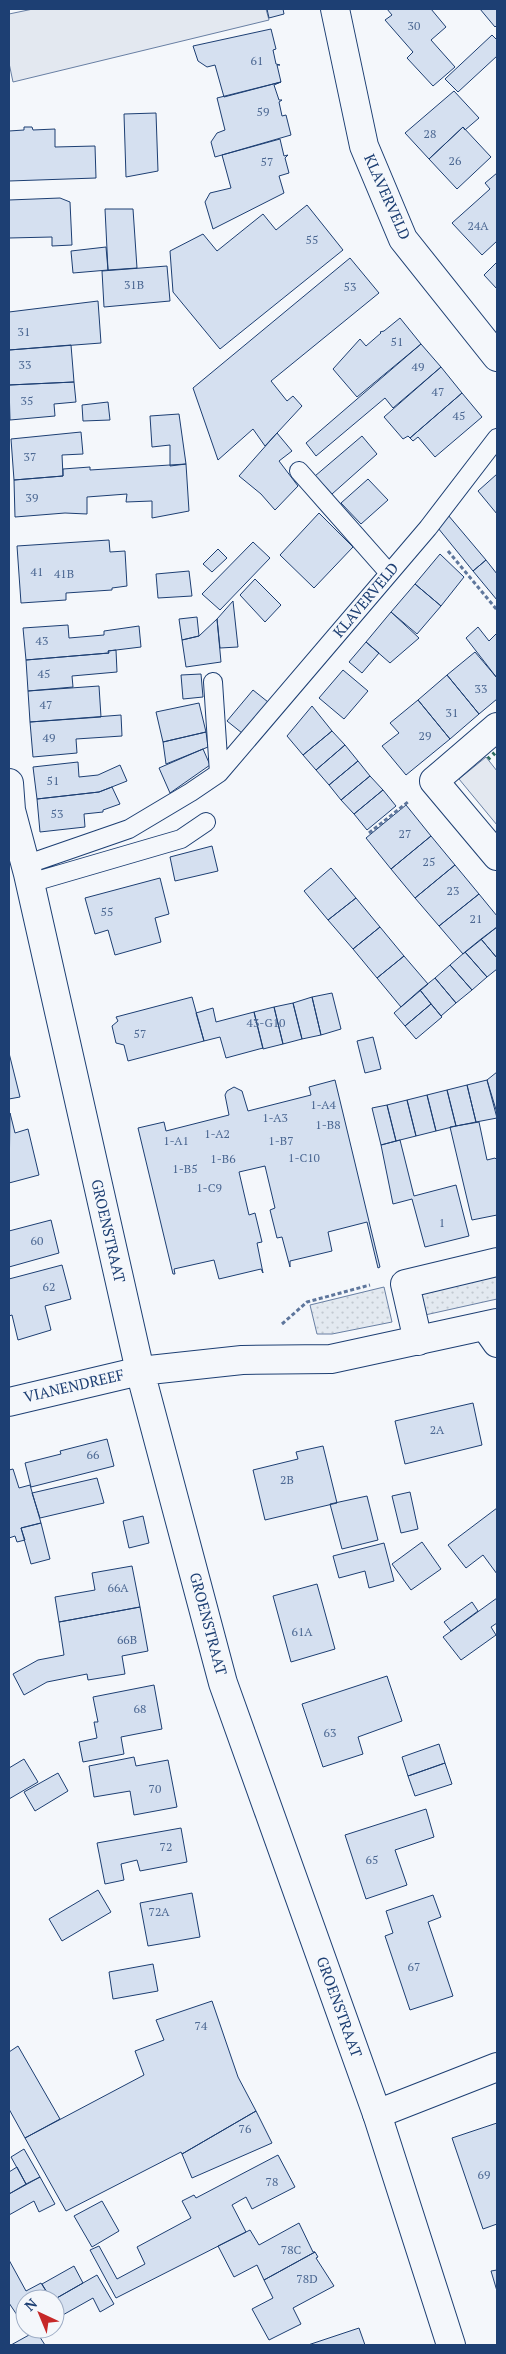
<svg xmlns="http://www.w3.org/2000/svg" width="506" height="2354" viewBox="0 0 506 2354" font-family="'PT Serif',serif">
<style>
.green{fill:url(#green-dots);stroke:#687fa3}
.parking{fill:#e3e8f0;stroke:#687fa3}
.building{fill:#d5e0f0;stroke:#1d3f73}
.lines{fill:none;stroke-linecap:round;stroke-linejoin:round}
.lane-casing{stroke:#1d3f73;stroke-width:20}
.street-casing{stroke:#1d3f73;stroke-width:30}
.secondary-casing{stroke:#1d3f73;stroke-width:30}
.path{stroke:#5e769c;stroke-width:3;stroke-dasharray:4 2.5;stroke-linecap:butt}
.lane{stroke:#f4f7fb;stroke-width:18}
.street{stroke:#f4f7fb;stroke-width:28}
.secondary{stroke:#f4f7fb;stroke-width:28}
.hedge{stroke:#2c6c60;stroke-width:4;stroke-dasharray:2.5 4;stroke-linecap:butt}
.labels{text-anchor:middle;stroke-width:4;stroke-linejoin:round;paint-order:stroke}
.number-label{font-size:12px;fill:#4b6792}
.street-label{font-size:15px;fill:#1d3f73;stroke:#f4f7fb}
</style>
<defs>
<pattern id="green-dots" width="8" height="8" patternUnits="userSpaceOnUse" patternTransform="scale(1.25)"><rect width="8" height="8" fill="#e3e9f0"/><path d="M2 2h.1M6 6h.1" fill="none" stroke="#c2c9d1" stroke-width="1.8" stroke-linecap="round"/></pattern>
</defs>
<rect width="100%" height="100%" fill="#f4f7fb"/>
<path class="green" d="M497,1274V1299L425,1315L421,1299L424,1292Z
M384,1287L392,1322L332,1334H317L310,1305Z"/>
<path class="parking" d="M33,9H266L269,20L13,82L9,63V14Z
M486,757L497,771V825L459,779Z"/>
<path class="building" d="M267,9H283L284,14L269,18Z
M387,9H431L446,27L431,40L455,67L433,86L407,58L413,52L385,20L392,15Z
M480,9H497V25L495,27Z
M271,29L276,49L273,50L276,64L280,65H277L281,82L224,97L215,65L207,67L198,61L193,46Z
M492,35L497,40V56L458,92L445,79Z
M281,82L274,85L279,100H282L279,102L282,116L286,115L291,135L215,157L211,142L217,133L225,130L217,98Z
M454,91L479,118L465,130L463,127L429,159L405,133Z
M156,113L158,171L126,177L124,114Z
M24,127H32L33,130L55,129V147L95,146L96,178L9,181V131L24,130Z
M463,127L491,157L457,189L429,159Z
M280,139L284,156L288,155L285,158L289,173L279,176L284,193L213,229L205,202L210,193L231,188L222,155Z
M497,173V241L482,255L452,223L490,189L485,183Z
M60,198L70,202L72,245L52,246V237L9,238V200Z
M307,205L343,250L220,349L173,292L170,251L203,234L217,251L263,214L276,230Z
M105,209H133L137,268L108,270Z
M106,247L108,270L73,273L71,251Z
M350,258L379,293L271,381L287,401L293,396L302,406L265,446L253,429L218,460L193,388Z
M497,262V289L484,275Z
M167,266L170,301L104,307L102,271Z
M98,301L101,343L9,350V312Z
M400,318L421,344L357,397L333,369L360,339L366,346L381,333L380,332L384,331Z
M421,344L441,367L393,408L385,398L316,456L306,443Z
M71,345L74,382L9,385V350Z
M441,367L462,393L410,438L408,436L403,439L384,417Z
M74,382L76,402L54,404L55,416L10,420L9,385Z
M462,393L482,417L435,457L418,437L413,441L410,438Z
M108,402L110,420L83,421L82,405Z
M179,414L186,464L170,466V445L152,447L150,416Z
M81,432L83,454L62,455L63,476L14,480L11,439Z
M277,433L292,451L279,461L298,486L275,510L261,494L239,476Z
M362,436L377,454L332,494L315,476Z
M186,464L189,511L152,518V501L126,502L127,494L87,497V514L65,513L15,517L14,480L63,476V469L90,467V470Z
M497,474V514L478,491Z
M368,479L388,500L361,524L341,503Z
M319,513L353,547L314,588L280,555Z
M448,515L486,560L473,571L438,528Z
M109,540L110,552L125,551L127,586L112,588V590L66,593V600L21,603L17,546Z
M253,542L270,558L220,610L202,594Z
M218,549L227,558L212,572L203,564Z
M440,554L464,577L441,606L415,584Z
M486,560L497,574V600L473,571Z
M189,571L192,596L158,598L156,574Z
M255,579L281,605L265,622L240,595Z
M415,584L441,606L417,634L391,612Z
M233,601L238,647L220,648L217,619Z
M391,612L419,638L390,663L366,642Z
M197,617L199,636L182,640L179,619Z
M217,619L221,662L186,667L182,640L199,636Z
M68,625L69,638L104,635V631L139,626L141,647L108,651L109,653L26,660L23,628Z
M478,627L489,641L497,633V678L466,638Z
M366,642L379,653L362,673L349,662Z
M116,650L117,672L72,676L73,687L28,691L26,660L109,653L108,651Z
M475,652L497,678V699L479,714L447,675Z
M343,670L368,691L344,719L319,698Z
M201,674L203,697L183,699L181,675Z
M447,675L479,714L450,739L418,700Z
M99,686L101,717L30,722L28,691Z
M253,690L268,702L242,733L227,721Z
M418,700L450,739L406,775L382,746L399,733L390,723Z
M199,703L206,732L163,742L156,712Z
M312,706L332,731L303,755L287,736Z
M121,715L122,736L76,739L77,753L33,757L30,722Z
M332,731L345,745L316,770L303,755Z
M206,732L208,747L166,764L163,742Z
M345,745L358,761L329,785L316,770Z
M203,749L210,765L170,793L159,768Z
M358,761L370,776L341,800L329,785Z
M78,762L79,777L98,775L120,765L127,781L99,792L37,799L33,767Z
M370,776L383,790L354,814L341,800Z
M112,787L120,804L103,810V812L84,814L85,827L40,832L37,799L99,792Z
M383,790L396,806L367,830L354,814Z
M406,805L431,836L391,869L366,838Z
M431,836L455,865L415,898L391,869Z
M212,846L218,871L175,881L170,857Z
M455,865L479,894L439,926L415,898Z
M331,868L356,898L328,920L304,891Z
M160,878L169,914L155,918L161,942L115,955L108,930L95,934L85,898Z
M479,894L497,916V927L463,954L439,926Z
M356,898L380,927L353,949L328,920Z
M380,927L404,956L377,978L353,949Z
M497,927V958L481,939Z
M481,939L497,958V969L487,977L465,952Z
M465,952L487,977L472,990L450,965Z
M404,956L428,984L401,1007L377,978Z
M450,965L472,990L456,1003L435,978Z
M435,978L456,1003L441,1016L420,990Z
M420,990L431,1004L405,1026L394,1013Z
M332,993L341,1029L321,1035L312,997Z
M192,997L204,1041L128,1061L124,1045L116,1043L112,1026L118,1021L116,1017Z
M312,997L321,1035L302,1039L293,1003Z
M293,1003L302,1039L283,1044L274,1007Z
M431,1004L442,1017L416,1039L405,1026Z
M274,1007L283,1044L263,1049L254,1012Z
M213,1008L216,1022L254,1012L263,1048L226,1058L220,1037L204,1041L196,1013Z
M373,1037L381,1069L365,1073L357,1041Z
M9,1053L20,1097L9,1099Z
M497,1072V1113L487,1080Z
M335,1080L380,1267L378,1268L367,1222L328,1232L332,1251L290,1261V1267L282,1237L277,1238L270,1210L275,1208L265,1166L239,1172L249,1215L255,1213L262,1242L257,1243L263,1273L261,1269L219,1279L214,1260L174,1269L175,1274H173L138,1128L164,1122L166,1131L229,1115L225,1095L227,1091L234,1087L242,1091L248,1111L311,1095L309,1087Z
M487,1080L497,1118L476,1122L467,1085Z
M467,1085L476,1122L456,1126L447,1090Z
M447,1090L456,1126L436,1131L427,1095Z
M427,1095L436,1131L416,1136L407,1100Z
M407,1100L416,1136L396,1141L387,1105Z
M387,1105L396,1141L381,1145L372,1108Z
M10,1113L15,1133L28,1129L39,1175L9,1183Z
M479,1122L487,1160L495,1158L497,1160V1215L472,1220L450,1127Z
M400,1140L414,1196L456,1185L469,1236L425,1247L412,1199L393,1204L381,1145Z
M51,1220L59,1253L9,1267V1231Z
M62,1265L71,1299L45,1306L51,1330L18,1340L12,1315L9,1316V1279Z
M473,1403L482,1445L405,1464L395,1421Z
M107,1439L114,1466L31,1487L25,1463L61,1454L60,1451Z
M323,1446L337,1503L265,1520L253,1470L298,1459L296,1452Z
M13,1469L19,1488L30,1485L41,1523L21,1528L25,1540L17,1542L15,1536L9,1538V1470Z
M97,1478L104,1503L40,1518L32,1493Z
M410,1492L418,1529L401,1533L392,1496Z
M367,1496L378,1540L342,1549L330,1504Z
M497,1508V1574L483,1555L466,1568L448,1545Z
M143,1516L149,1543L129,1548L123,1521Z
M41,1523L50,1559L31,1564L21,1528Z
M422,1542L441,1569L411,1590L392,1564Z
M384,1543L394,1581L369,1588L365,1571L339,1578L333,1556Z
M132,1566L140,1607L59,1622L55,1597L95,1590L92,1573Z
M317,1584L335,1649L291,1662L273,1596Z
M497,1598V1623L491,1627L496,1635L461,1660L443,1637Z
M472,1602L478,1611L451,1631L444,1622Z
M140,1607L148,1651L122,1656L125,1674L88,1680L87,1674L47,1682L24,1695L13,1674L38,1660L64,1655L59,1622Z
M387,1676L402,1721L358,1737L363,1754L323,1767L302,1704Z
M154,1685L162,1729L121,1737L124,1754L83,1762L79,1742L97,1738L94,1722H98L93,1697Z
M439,1744L445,1763L408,1776L402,1757Z
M134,1757L136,1766L168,1760L177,1807L134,1815L130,1791L94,1797L89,1766Z
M24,1759L38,1782L9,1799V1768Z
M445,1763L452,1784L415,1796L408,1776Z
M58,1773L68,1791L35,1811L24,1792Z
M426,1809L434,1837L395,1850L407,1885L366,1899L345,1835Z
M181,1828L187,1862L140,1871L137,1860L121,1864L124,1880L105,1884L97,1843Z
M98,1890L111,1912L62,1941L49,1919Z
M192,1893L200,1937L148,1946L140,1903Z
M433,1895L441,1917L428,1922L453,1996L410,2010L385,1936L393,1933L386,1911Z
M153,1964L158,1991L113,1999L109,1972Z
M212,2001L238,2077L256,2111L182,2154L181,2152L66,2211L25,2138L144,2075L135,2051L164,2040L156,2020Z
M18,2046L60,2119L25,2138L9,2109V2052Z
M256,2111L272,2143L192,2178L182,2154Z
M497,2123V2224L483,2229L452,2138Z
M24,2149L40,2177L26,2184L11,2157Z
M278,2155L295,2187L252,2209L246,2197L232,2205L246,2232L116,2298L90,2250L99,2246L117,2279L145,2264L137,2247L191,2218L182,2201L194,2195L196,2198Z
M17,2167L26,2184L9,2194V2172Z
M40,2177L55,2204L39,2212L34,2201L9,2215V2194Z
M102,2201L119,2231L92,2247L74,2216Z
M299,2223L313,2252H315L264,2280L257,2265L234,2277L218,2246L250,2230L259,2245Z
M315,2252L318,2257L316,2258L334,2286L293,2308L301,2324L269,2340L252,2309L273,2298L264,2280Z
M9,2260L26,2291L41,2283L51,2299H25V2315L19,2318L9,2303Z
M74,2266L83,2283L55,2299H51L42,2284Z
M497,2270V2291L491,2271Z
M97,2275L114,2304L100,2312L93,2298L61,2316L55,2307V2299Z
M359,2328L365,2345H308Z
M36,2331L45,2345H11L29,2335Z"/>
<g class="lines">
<g class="lane-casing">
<path id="lane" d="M299,471L389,573
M213,682L219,773
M25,865L129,829L191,792L219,773L428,528L497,438
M30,883L181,839L206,822"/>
</g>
<g class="street-casing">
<path id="street" d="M335,9L364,146L403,239L497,357
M497,727L434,781L497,856
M9,783L11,810L28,874L140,1371
M485,1326L497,1343
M418,1341L405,1284L497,1262
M377,2114L497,2067"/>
</g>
<g class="secondary-casing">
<path id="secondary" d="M140,1371L223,1683L377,2114L451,2345
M9,1402L140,1371L242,1360L331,1359L497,1323"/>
</g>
<path class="path" d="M448,551L497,610
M369,833L408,802
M282,1324L307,1302L370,1285"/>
<use href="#lane" class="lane"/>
<use href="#street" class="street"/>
<use href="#secondary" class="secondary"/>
<path class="hedge" d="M488,759L497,751"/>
</g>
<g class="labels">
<g class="number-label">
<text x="414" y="30">30</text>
<text x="257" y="65">61</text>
<text x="263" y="116">59</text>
<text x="430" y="138">28</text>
<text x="455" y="165">26</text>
<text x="267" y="166">57</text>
<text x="478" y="230">24A</text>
<text x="312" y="244">55</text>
<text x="134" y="289">31B</text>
<text x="350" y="291">53</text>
<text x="24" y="336">31</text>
<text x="397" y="346">51</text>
<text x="25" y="369">33</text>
<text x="418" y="371">49</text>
<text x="438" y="396">47</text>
<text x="27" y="405">35</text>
<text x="459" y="420">45</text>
<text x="30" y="461">37</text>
<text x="32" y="502">39</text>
<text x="37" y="576">41</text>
<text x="64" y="578">41B</text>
<text x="42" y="645">43</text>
<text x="44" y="678">45</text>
<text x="481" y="693">33</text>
<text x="46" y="709">47</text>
<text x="452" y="717">31</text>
<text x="425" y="740">29</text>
<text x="49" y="742">49</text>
<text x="53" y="785">51</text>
<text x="57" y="818">53</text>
<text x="405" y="838">27</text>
<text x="429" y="866">25</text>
<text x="453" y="895">23</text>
<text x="107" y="916">55</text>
<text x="476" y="923">21</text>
<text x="266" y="1027">43-G10</text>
<text x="140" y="1038">57</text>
<text x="323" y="1109">1-A4</text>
<text x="275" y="1122">1-A3</text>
<text x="328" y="1129">1-B8</text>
<text x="217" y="1138">1-A2</text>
<text x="176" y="1145">1-A1</text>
<text x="281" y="1145">1-B7</text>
<text x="304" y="1162">1-C10</text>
<text x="223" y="1163">1-B6</text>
<text x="185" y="1173">1-B5</text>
<text x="209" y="1192">1-C9</text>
<text x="442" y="1227">1</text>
<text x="37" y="1245">60</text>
<text x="49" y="1291">62</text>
<text x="437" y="1434">2A</text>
<text x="93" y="1459">66</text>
<text x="287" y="1484">2B</text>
<text x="118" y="1592">66A</text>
<text x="302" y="1636">61A</text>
<text x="127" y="1644">66B</text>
<text x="140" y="1713">68</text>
<text x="330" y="1737">63</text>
<text x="155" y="1793">70</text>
<text x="166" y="1851">72</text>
<text x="372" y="1864">65</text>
<text x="159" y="1916">72A</text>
<text x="414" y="1971">67</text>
<text x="201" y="2030">74</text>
<text x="245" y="2133">76</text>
<text x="484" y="2179">69</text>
<text x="272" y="2186">78</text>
<text x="291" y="2254">78C</text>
<text x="307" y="2283">78D</text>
</g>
<g class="street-label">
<text transform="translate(387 197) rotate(66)" y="5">KLAVERVELD</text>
<text transform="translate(366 600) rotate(-50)" y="5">KLAVERVELD</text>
<text transform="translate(108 1231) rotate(77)" y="5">GROENSTRAAT</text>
<text transform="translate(74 1386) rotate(-13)" y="5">VIANENDREEF</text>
<text transform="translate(208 1624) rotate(75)" y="5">GROENSTRAAT</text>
<text transform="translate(339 2007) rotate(70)" y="5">GROENSTRAAT</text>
</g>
</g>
<rect width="506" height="2354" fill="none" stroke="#1d3f73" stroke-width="20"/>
<g transform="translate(40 2314) rotate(316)"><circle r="24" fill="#f4f7fb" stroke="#9eadc5"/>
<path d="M0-4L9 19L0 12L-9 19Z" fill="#c62828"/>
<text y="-8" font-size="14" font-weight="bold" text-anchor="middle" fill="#1d3f73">N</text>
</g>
</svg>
